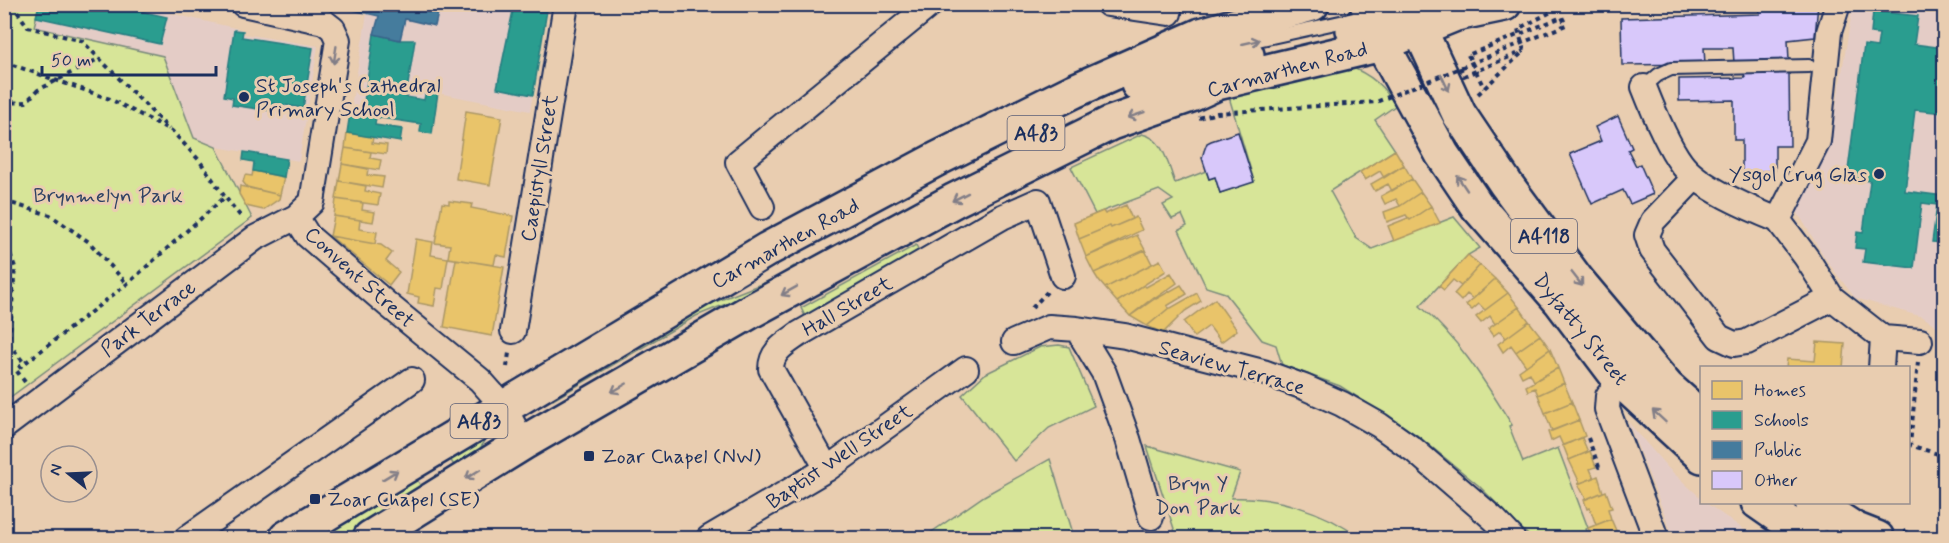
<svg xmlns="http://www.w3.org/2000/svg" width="1949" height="543" viewBox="0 0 1949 543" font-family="Mynerve,sans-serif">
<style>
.built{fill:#e4ccc6}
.green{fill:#d7e598;stroke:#798a7b;stroke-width:1.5}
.homes{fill:#e9c46a;stroke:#ab9766;stroke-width:1.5}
.schools{fill:#2a9d8f;stroke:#267c80;stroke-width:1.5}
.public{fill:#457b9d;stroke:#38648a;stroke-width:1.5}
.building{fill:#d8c8fa;stroke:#1b2f5e;stroke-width:1.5}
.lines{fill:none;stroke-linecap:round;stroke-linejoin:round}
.service-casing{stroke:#1b2f5e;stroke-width:16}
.minor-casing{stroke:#1b2f5e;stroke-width:28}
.secondary-casing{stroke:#1b2f5e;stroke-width:38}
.primary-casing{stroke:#1b2f5e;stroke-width:38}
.path{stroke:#1b2f5e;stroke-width:4;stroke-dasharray:4.5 4.5;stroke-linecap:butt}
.service{stroke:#e9cdb0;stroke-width:12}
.minor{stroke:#e9cdb0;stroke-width:24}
.secondary{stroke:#e9cdb0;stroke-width:33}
.primary{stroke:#e9cdb0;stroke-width:33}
.path-bridge{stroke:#1b2f5e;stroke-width:4;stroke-dasharray:4.5 4.5;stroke-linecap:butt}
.oneway{stroke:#827e87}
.poi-dot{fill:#1b2f5e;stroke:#e9cdb0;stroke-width:2}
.labels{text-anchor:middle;stroke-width:6;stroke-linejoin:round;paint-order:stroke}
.shield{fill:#e9cdb0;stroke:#595e77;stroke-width:1.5}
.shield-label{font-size:20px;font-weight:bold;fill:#1b2f5e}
.street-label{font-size:21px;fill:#1b2f5e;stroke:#e9cdb0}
.poi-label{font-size:21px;fill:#1b2f5e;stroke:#e9cdb0;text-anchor:start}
.park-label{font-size:21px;fill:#2e4164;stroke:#e9cdb0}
</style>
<rect width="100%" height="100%" fill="#e9cdb0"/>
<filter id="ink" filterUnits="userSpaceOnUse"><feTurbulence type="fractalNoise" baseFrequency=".0167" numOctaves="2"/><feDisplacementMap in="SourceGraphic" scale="12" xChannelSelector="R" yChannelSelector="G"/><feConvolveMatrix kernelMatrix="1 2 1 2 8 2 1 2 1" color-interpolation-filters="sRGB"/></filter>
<g filter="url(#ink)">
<path class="built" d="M39,5H133L244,30V34L318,46L299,161L216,147L194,138L163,56L34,27Z
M327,5H548L530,111L438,93L432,134L420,132L421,124L350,113L367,14Z
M1857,5H1944V331L1923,317L1855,298L1827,261L1796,210L1831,138L1852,11Z
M1628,422L1668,468L1701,498L1702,502L1706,503L1756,538H1674Z"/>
<path class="green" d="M4,5H39L34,27L163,56L194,138L216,147L252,218L5,401Z
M1348,66C1370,74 1385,86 1395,106L1375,120L1395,150L1330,191L1356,238L1372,249L1454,217L1480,248L1468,255L1420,306C1460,340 1485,382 1512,425L1509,426L1523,462L1558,448L1588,528L1586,529L1590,538H1531L1478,485L1417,435L1340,386L1282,365L1276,345L1262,340L1225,293L1206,287L1179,230L1187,226L1182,215L1172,219L1163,205L1173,200L1159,190L1095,214L1071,167L1142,134C1164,138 1168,165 1175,183L1206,171L1209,179L1215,177L1220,193L1254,181L1229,97Z
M916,245L920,253L805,316L801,308Z
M794,266L797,272L776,284L696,316L553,400L549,395L692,311L774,279Z
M1059,345L1069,347L1094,406L1049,428L1014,461L962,395L985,374L1040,347Z
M489,435L473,459L457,470L448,456Z
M1147,446L1240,472L1231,498C1276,496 1324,511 1360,538H1177Z
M1050,459L1072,530L1058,538H923L984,496Z
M414,475L424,491L346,538H310Z"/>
<path class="homes" d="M466,111L502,117L490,185L456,179Z
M347,133L373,137L372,143L387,145L386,154L345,148Z
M345,148L371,152L370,158L381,160L379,170L342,164Z
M1395,150L1404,165L1384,178L1380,171L1365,180L1360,172Z
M342,164L368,169L367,175L384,177L382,188L339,181Z
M1404,165L1412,179L1392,191L1388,184L1375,191L1371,184Z
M253,171L284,177L280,195L247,187L243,182L245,175L252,176Z
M1412,179L1421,192L1400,206L1396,199L1385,204L1381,196Z
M339,181L366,186L365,191L380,194L378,205L336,199Z
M240,186L280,195L279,199L263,210L246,206L239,194Z
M1421,192L1431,206L1410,220L1406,215L1387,222L1384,212L1400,206Z
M336,199L363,203L362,210L375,212L373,222L334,216Z
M449,201L472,204L471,208L513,216L506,257L496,255L494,265L448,258L450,245L435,243L442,203L449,204Z
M1126,205L1132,219L1111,228L1110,226L1079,239L1074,223L1103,211L1105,214Z
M1431,206L1440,223L1394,241L1388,226L1408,218L1410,220Z
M334,216L360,220L359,229L377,232L375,244L330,236Z
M1136,217L1142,230L1086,257L1079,239L1110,226L1111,228Z
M1137,235L1145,250L1094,273L1086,257Z
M330,236L381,245L392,253L386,261L399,272L389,285Z
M416,239L433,242L431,255L448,258L443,289L437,288L434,306L418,303L419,297L407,294Z
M1145,250L1152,264L1105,288L1099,281L1094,273Z
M1468,255L1480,265L1461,286L1453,280L1444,290L1439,286Z
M456,259L504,267L492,336L444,327Z
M1160,260L1166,271L1117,302L1105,288Z
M1480,265L1495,279L1473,299L1467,294L1461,301L1454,294Z
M1171,273L1177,283L1130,316L1117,302L1144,285L1146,287Z
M1495,279L1508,293L1485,310L1479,304L1472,310L1466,305Z
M1181,285L1187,294L1167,306L1169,308L1147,326L1130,316L1154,297L1156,299Z
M1197,293L1201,301L1185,311L1163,333L1147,326L1169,308H1171Z
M1508,293L1519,307L1495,324L1490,316L1481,323L1476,317Z
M1215,299L1237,330L1221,342L1209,326L1194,337L1184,322Z
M1519,307L1529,321L1506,338L1500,331L1493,336L1488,329Z
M1529,321L1540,335L1516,352L1511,345L1503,352L1498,344Z
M1540,335L1550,349L1526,366L1516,352Z
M1817,342L1845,344L1843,368H1786L1787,359L1815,361Z
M1550,349L1558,368L1534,381L1530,373L1522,377L1519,371Z
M1558,368L1564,383L1538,395L1535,388L1528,391L1526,386Z
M1564,383L1572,402L1545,413L1538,395Z
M1572,402L1579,420L1552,431L1545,413Z
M1579,420L1585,436L1563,446L1559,437L1551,441L1548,432Z
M1582,438L1588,452L1569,460L1563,445Z
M1590,451L1596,467L1590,469L1594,478L1580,483L1569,460Z
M1598,476L1603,492L1586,499L1578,484Z
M1606,491L1612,508L1608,509L1611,519L1596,525L1590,508L1587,509L1584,500Z
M1611,519L1618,535L1608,538H1592L1588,528Z"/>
<path class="schools" d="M39,4H108L167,17L160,44L36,17Z
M508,4H548L533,95L497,88L514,6Z
M1873,11L1918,16L1914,44L1944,48L1940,86L1944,87V113L1915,110L1905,191L1944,196V243L1932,242L1937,205L1922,203L1914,268L1863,262L1865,249L1855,248L1857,232L1863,233L1870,181L1847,178L1864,45L1877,47L1879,34L1871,33Z
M234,30L243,31L242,37L313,48L303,108L273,103L272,111L232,105L233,98L224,96Z
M374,34L400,40H415L406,97L424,100L426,90L438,92L432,134L420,132L421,124L362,115Z
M350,113L376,117L375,125L402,129L400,142L347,133Z
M244,152L287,159L284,177L253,171L254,162L243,160Z"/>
<path class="public" d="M327,4H440L435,26L405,19L400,40L374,34L379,16Z"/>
<path class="building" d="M1776,4H1818L1815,37L1788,40L1789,61L1734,63L1733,48H1704L1705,64L1622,65L1621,18L1760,14L1759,8L1776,7Z
M1789,73L1790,146H1775V171L1742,172V140H1734V100L1679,101V79L1745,78L1744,74Z
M1618,116L1632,148L1628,150L1636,166L1640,164L1653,194L1630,204L1623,190L1592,204L1570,154L1601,141L1595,127Z
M1238,132L1254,182L1220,193L1215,177L1209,179L1202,158L1204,151L1207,143L1211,141Z"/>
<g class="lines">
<g class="service-casing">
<path id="service" d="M1239,44L1354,19
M1644,87L1658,75L1671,69L1809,66"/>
</g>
<g class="minor-casing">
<path id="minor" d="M1108,4L1169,13
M1838,4L1829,32L1818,141L1778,220L1806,257L1832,298L1883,338L1920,341
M1644,87C1653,110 1667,144 1681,163C1698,187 1751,209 1778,220
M1695,177L1653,221L1647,235L1652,250L1719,337L1734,344L1747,342L1832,298
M762,207L738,162L931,4
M296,217L308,236L387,304L480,380L504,407L523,443
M1077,329L1104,373L1128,439L1151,517
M513,331L566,4
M1014,342L1049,327L1077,329L1125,336L1193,354L1263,372L1304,387L1342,404L1379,425L1414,450L1495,520L1512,538
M1881,368L1883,338
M1620,380L1608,396L1607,409L1656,538
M4,427L255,238L296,217L312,202L338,40L333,29L324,22L243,4
M827,469L771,369C771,351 785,344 799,334L1002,217L1038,201L1063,276
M187,538L412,380
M709,538L827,469L966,369"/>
</g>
<g class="secondary-casing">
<path id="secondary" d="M1392,40L1456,14L1504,4"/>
</g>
<g class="primary-casing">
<path id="primary" d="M1367,4L1382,44L1442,154L1477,206L1561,302L1620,380L1702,456
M1410,4L1420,30L1459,114L1506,184L1577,280L1667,387L1702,418
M1353,30L1375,27L1420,30
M1138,84L1159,74L1247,55
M1758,502L1810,538
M1812,502L1854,529L1877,538
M286,538L768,249L937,159L1074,91L1201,35L1312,4
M370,538L523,443L753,310L955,200L1111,123L1191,95L1217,83L1382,44"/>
</g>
<path class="path" d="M12,4L28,27L82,41L169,129
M1468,55L1484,88
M4,62L110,99L172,131L199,160L225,197
M1478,94L1524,51L1518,29L1567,4
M4,103L26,102L38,90L100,58
M4,201L50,215L89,242L127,284
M4,237L15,267L9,344L25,364
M1032,308L1047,292
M1918,362L1910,445L1944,456
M507,367L509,353
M25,382L16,370L127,284L225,197L242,218
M1588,438L1599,467L1603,465
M1904,531L1923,538"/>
<use href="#service" class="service"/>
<use href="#minor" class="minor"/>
<use href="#secondary" class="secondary"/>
<use href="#primary" class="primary"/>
<path class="path-bridge" d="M1460,67L1464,76L1524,51
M1199,118L1217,113L1376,102L1566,25L1562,17L1468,55"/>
</g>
<defs><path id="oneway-shaft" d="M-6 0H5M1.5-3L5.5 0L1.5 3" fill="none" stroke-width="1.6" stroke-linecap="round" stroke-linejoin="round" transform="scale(1.5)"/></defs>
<g class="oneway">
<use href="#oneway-shaft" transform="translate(1251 42) rotate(-13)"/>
<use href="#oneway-shaft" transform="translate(335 55) rotate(99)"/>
<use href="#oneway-shaft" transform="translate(1445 83) rotate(65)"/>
<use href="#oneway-shaft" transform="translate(1136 115) rotate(161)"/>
<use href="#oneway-shaft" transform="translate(1462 183) rotate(-124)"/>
<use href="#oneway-shaft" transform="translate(960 197) rotate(153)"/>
<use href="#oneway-shaft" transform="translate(1577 279) rotate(52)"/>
<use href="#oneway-shaft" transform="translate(789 291) rotate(151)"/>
<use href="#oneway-shaft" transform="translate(619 388) rotate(150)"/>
<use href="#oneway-shaft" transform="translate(1659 416) rotate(-137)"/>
<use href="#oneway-shaft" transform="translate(473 474) rotate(148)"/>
<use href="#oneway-shaft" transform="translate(390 475) rotate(-31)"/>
</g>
</g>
<g class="poi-dot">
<circle cx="244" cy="97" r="6"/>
<circle cx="1879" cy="174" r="6"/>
<rect x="583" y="450" width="12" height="12" rx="3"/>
<rect x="309" y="493" width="12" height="12" rx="3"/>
</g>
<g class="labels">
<g class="shield">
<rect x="1007.5" y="116" width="57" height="34" rx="4.5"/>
<rect x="1511" y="219" width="66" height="34" rx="4.5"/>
<rect x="450.5" y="404" width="57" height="34" rx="4.5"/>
</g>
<g class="shield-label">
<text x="1036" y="140">A483</text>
<text x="1544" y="243">A4118</text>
<text x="479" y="428">A483</text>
</g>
<g class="street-label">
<text transform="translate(1287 69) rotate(-15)" y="7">Carmarthen Road</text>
<text transform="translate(539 168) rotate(-81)" y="7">Caepistyll Street</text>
<text transform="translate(785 243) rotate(-29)" y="7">Carmarthen Road</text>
<text transform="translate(360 277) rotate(42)" y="7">Convent Street</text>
<text transform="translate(847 306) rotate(-30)" y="7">Hall Street</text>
<text transform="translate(148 318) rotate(-37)" y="7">Park Terrace</text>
<text transform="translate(1581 329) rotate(51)" y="7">Dyfatty Street</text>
<text transform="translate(1232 367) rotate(16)" y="7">Seaview Terrace</text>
<text transform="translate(839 456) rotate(-34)" y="7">Baptist Well Street</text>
</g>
<g class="poi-label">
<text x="256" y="92">St Joseph's Cathedral<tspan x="256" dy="24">Primary School</tspan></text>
<text x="1867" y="181" text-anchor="end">Ysgol Crug Glas</text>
<text x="601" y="463">Zoar Chapel (NW)</text>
<text x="327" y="506">Zoar Chapel (SE)</text>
</g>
<g class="park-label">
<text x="108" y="202">Brynmelyn Park</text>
<text x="1198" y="490">Bryn Y<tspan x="1198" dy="24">Don Park</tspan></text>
</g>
</g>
<rect width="1949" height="543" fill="none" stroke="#e9cdb0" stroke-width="24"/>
<rect x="12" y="12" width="1925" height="519" fill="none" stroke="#1b2f5e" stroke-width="2" filter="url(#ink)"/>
<rect x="1700" y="366" width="210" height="138" fill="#e9cdb0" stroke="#978e8f" stroke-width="1.5"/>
<rect x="1712" y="381" width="30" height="18" fill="#e9c46a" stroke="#978e8f" stroke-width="1.5"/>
<text x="1754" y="396" font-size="18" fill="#1b2f5e">Homes</text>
<rect x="1712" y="411" width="30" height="18" fill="#2a9d8f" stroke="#978e8f" stroke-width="1.5"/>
<text x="1754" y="426" font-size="18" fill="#1b2f5e">Schools</text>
<rect x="1712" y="441" width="30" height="18" fill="#457b9d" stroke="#978e8f" stroke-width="1.5"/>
<text x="1754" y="456" font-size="18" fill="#1b2f5e">Public</text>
<rect x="1712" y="471" width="30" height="18" fill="#d8c8fa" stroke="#978e8f" stroke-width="1.5"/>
<text x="1754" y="486" font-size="18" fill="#1b2f5e">Other</text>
<g transform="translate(69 474) rotate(288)"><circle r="28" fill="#e9cdb0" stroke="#978e8f" stroke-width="1.5"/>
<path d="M0-4.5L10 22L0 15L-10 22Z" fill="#1b2f5e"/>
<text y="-9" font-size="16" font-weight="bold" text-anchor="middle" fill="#1b2f5e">N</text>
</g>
<path d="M42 66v9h174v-9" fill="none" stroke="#1b2f5e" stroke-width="3"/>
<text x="51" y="66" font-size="18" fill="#1b2f5e" stroke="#e9cdb0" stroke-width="4.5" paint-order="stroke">50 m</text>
</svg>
